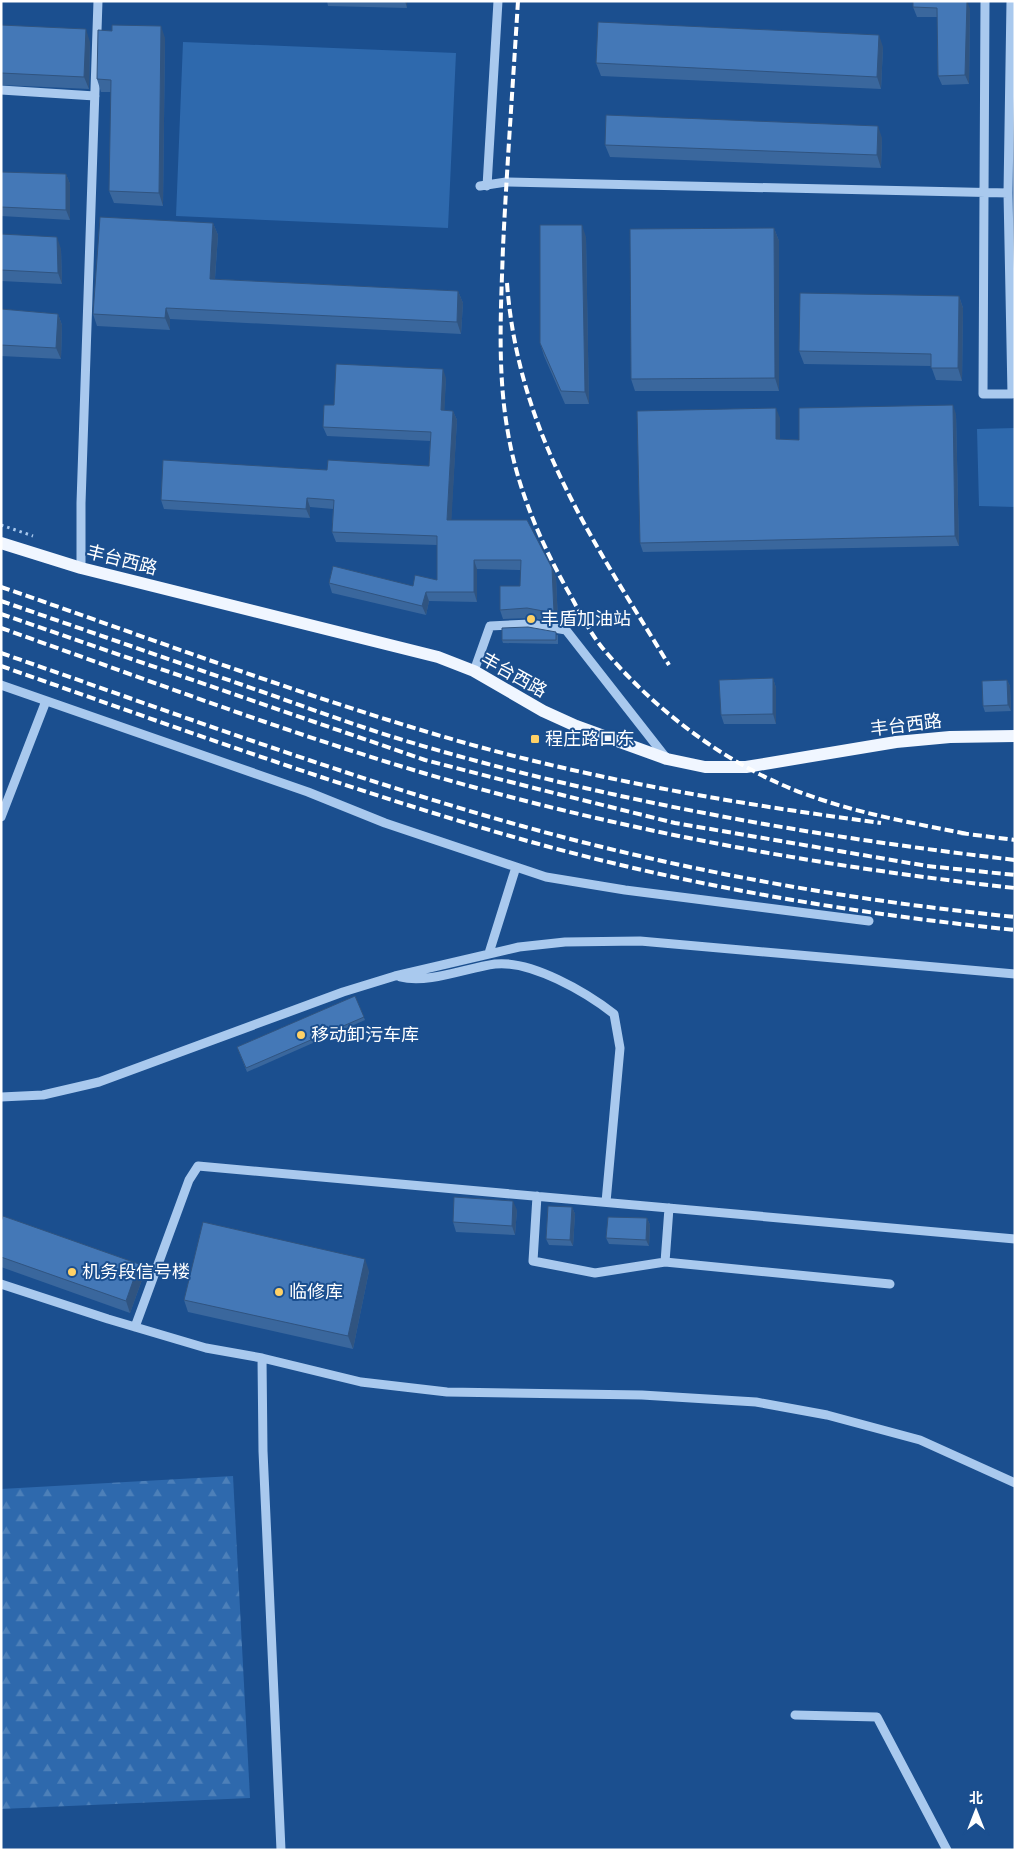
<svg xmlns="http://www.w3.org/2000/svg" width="1016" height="1851" viewBox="0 0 1016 1851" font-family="'Asap Condensed','Noto Sans SC',sans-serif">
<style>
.forest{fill:url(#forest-firs)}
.pitch{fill:#2e69ad}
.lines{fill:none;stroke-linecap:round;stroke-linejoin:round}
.path{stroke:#a9c9ee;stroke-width:3;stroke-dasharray:2.5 4;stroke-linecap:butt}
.minor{stroke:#a9c9ee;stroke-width:9}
.major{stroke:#f0f6ff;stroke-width:12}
.rail{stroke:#fff;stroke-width:4;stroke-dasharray:9 4;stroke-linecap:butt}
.wall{fill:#3a679d}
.shaded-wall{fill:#305480}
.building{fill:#4478b7;stroke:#305480}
.poi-dot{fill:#ffd166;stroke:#1b4f8f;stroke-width:2}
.labels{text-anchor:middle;stroke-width:4;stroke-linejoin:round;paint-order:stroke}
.street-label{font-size:18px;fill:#fff;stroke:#1b4f8f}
.poi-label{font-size:18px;fill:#fff;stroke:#1b4f8f;text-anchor:start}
</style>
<defs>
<pattern id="forest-firs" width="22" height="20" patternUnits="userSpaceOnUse" patternTransform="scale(1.25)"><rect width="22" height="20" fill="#2e69ad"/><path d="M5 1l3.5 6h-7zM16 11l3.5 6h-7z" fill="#4d80b9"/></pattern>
</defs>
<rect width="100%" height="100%" fill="#1b4f8f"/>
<path class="forest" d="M233,1476L250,1798L1,1809V1489Z"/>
<path class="pitch" d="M183,42L456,53L448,228L176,216Z
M1015,428V507L979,506L977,429Z"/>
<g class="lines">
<path class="path" d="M1,525L33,536"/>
<path class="minor" d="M985,1L983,394H1012L1008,193L1011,1
M1,90L95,96
M480,186L506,182L1008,193
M487,186L498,1
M81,568V503L98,1
M474,671L490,626L530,624L566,630L667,759
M1,685L308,792L385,823L546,877L625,890L869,921
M1,817L46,701
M489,953L516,867
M400,977C429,984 466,968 495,964C531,960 586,992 614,1014L620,1048L606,1202
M1,1097L43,1095L99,1082L343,992L395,976L519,947L565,942L640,941L1015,974
M537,1196L533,1261L595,1273L665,1262L890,1284
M665,1262L669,1208
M1,1284L108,1319L206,1348L262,1358L361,1382L447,1392L642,1395L756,1402L827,1415L920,1440L1015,1483
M135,1327L189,1180L198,1166L1015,1239
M262,1358L263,1451L281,1850
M795,1715L877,1717L947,1850"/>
<path class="major" d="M1,543L81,568L438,657L474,671L543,711L576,726L667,759L705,767H746L896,742L950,737L1015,736"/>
<path class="rail" d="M518,1C513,83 507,165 503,247C501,309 497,372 508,433C518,492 543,548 573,600C582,617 592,636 605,651C651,705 713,754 778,783C838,810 903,821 967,834
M507,283C518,433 593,541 669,665
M1,587C144,636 286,690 431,733C577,777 730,803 881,823
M1,601C88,631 174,661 260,691C317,711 373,732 430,748C621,803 817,837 1015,860
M1,614L425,760L530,787L675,823L927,866L1015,875
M1,628C140,677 279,730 420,772C614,829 814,866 1015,888
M1,653C174,713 346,777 522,826C683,871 848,900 1015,917
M1,666C172,726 343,788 517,838C679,884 847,913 1015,930
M960,833L1015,840"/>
</g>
<path class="wall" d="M327,1H407V8L328,6Z
M913,1L970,9L969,84L942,85L938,76L937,17H917L913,7Z
M1,25L90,42L89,89L1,85Z
M165,38L163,206L114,203L109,191L111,92H101L97,79Z
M883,47L881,89L601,76L596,63Z
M882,138L881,168L610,157L605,145Z
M1,172L66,174L70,184V220L1,216Z
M213,223L218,235L215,279L458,291L463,303L461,334L170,319V330L97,326L93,314Z
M774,228L779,241V391H635L631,379Z
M1,234L61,249L62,284L1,281Z
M586,237L589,404H565L544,356L540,343Z
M959,296L963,308L962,381L936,380L931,366L804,364L799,351Z
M1,309L58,314L62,325L61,359L1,356Z
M446,378L444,411H453L457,420L451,520L552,568L556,578L558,622L531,618L503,619L500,610L520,586V570L477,569V602L429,601L426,615L332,593L329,583L413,586L437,580V545L336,542L332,532L333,509L310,507V518L164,509L161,500L327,470L429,466L430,441L327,436L323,427L334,405Z
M956,414L959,546L643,552L640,543L780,418V439L799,440Z
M558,635V644L503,643L502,640Z
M773,678L776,688V724H724L721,715Z
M1007,680L1010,686L1011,711L985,712L983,706Z
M355,996L365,1020L247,1072L237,1047Z
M572,1207L575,1214L573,1246L549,1245L546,1239Z
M517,1210L515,1235L456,1232L453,1222Z
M647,1218L650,1225L649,1246L609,1244L606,1238Z
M1,1222L139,1264L143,1277L130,1313L1,1267Z
M369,1271L353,1349L188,1312L184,1300Z"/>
<path class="shaded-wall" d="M405,1H407V8Z
M967,1L970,9L969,84L965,75Z
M161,26L165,38L163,206L159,193Z
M86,29L90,42L89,89L84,77Z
M879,35L883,47L881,89L877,77Z
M878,126L882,138L881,168L877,155Z
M66,174L70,184V220L66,210Z
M213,223L218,235L214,291L210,279Z
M582,225L586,237L589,404L585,392Z
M774,228L779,241V391L775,378Z
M57,237L61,249L62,284L58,273Z
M458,291L463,303L461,334L457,322Z
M959,296L963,308L962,381L958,368Z
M166,308L170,319V330L165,318Z
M58,314L62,325L61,359L56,348Z
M443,369L446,378L444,420L441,410Z
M953,405L956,414L959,546L955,536Z
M776,408L780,418V449L776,439Z
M453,411L457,420L451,529L447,520Z
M307,498L310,507V518L306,509Z
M474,560L477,569V602L474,592Z
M552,568L556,578L558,622L554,613Z
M426,592L429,601L426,615L422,606Z
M773,678L776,688V724L773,714Z
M1007,680L1010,686L1011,711L1008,705Z
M513,1201L517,1210L515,1235L512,1226Z
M572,1207L575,1214L573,1246L570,1240Z
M647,1218L650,1225L649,1246L646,1240Z
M365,1259L369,1271L353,1349L348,1336Z
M139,1264L143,1277L130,1313L126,1301Z"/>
<path class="building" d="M913,1H967L965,75L938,76L937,8L913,7Z
M598,22L879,35L877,77L596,63Z
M1,25L86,29L84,77L1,73Z
M112,25L161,26L159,193L109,191L111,80L97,79L98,30L112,31Z
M606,115L878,126L877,155L605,145Z
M1,172L66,174V210L1,207Z
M100,217L213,223L210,279L458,291L457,322L166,308L165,318L93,314Z
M540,225H582L585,392L561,391L540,343Z
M774,228L775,378L631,379L630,229Z
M1,234L57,237L58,273L1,270Z
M800,293L959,296L958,368H931V354L799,351Z
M1,309L58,314L56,348L1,345Z
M336,364L443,369L441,410L453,411L447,520H527L552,568L554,613L527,608L500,610V586H520L521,560H474V592H426L422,606L329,583L333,566L413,586L415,575L437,580V536L332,532L334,500L307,498L306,509L161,500L163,460L327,470L328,460L429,466L431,432L323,427L324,405H334Z
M953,405L955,536L640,543L637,411L776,408V439L799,440V408Z
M528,627L556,632V640H502V628Z
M773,678V714L721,715L719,680Z
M1007,680L1008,705L983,706L982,681Z
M355,996L364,1017L246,1068L237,1047Z
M454,1197L513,1201L512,1226L453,1222Z
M548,1206L572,1207L570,1240L546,1239Z
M3,1216L139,1264L126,1301L1,1257V1222Z
M608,1217L647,1218L646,1240L606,1238Z
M203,1222L365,1259L348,1336L184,1300Z"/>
<g class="poi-dot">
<circle cx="531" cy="619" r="5"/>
<rect x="530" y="734" width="10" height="10" rx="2.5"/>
<circle cx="301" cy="1035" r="5"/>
<circle cx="72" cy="1272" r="5"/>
<circle cx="279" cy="1292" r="5"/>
</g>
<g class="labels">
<g class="street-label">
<text transform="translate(122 560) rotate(14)" y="6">丰台西路</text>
<text transform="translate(514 675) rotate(29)" y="6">丰台西路</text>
<text transform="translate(906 725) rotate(-7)" y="6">丰台西路</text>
</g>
<g class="poi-label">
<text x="541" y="625">丰盾加油站</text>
<text x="545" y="745">程庄路口东</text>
<text x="311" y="1041">移动卸污车库</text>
<text x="82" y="1278">机务段信号楼</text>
<text x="289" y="1298">临修库</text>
</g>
</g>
<rect width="1016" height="1851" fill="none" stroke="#ffffff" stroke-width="5"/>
<g transform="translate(976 1811)" stroke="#1b4f8f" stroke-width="4" paint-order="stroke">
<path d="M0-4L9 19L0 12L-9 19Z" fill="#ffffff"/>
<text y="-8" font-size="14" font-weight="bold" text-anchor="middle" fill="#ffffff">北</text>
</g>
</svg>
